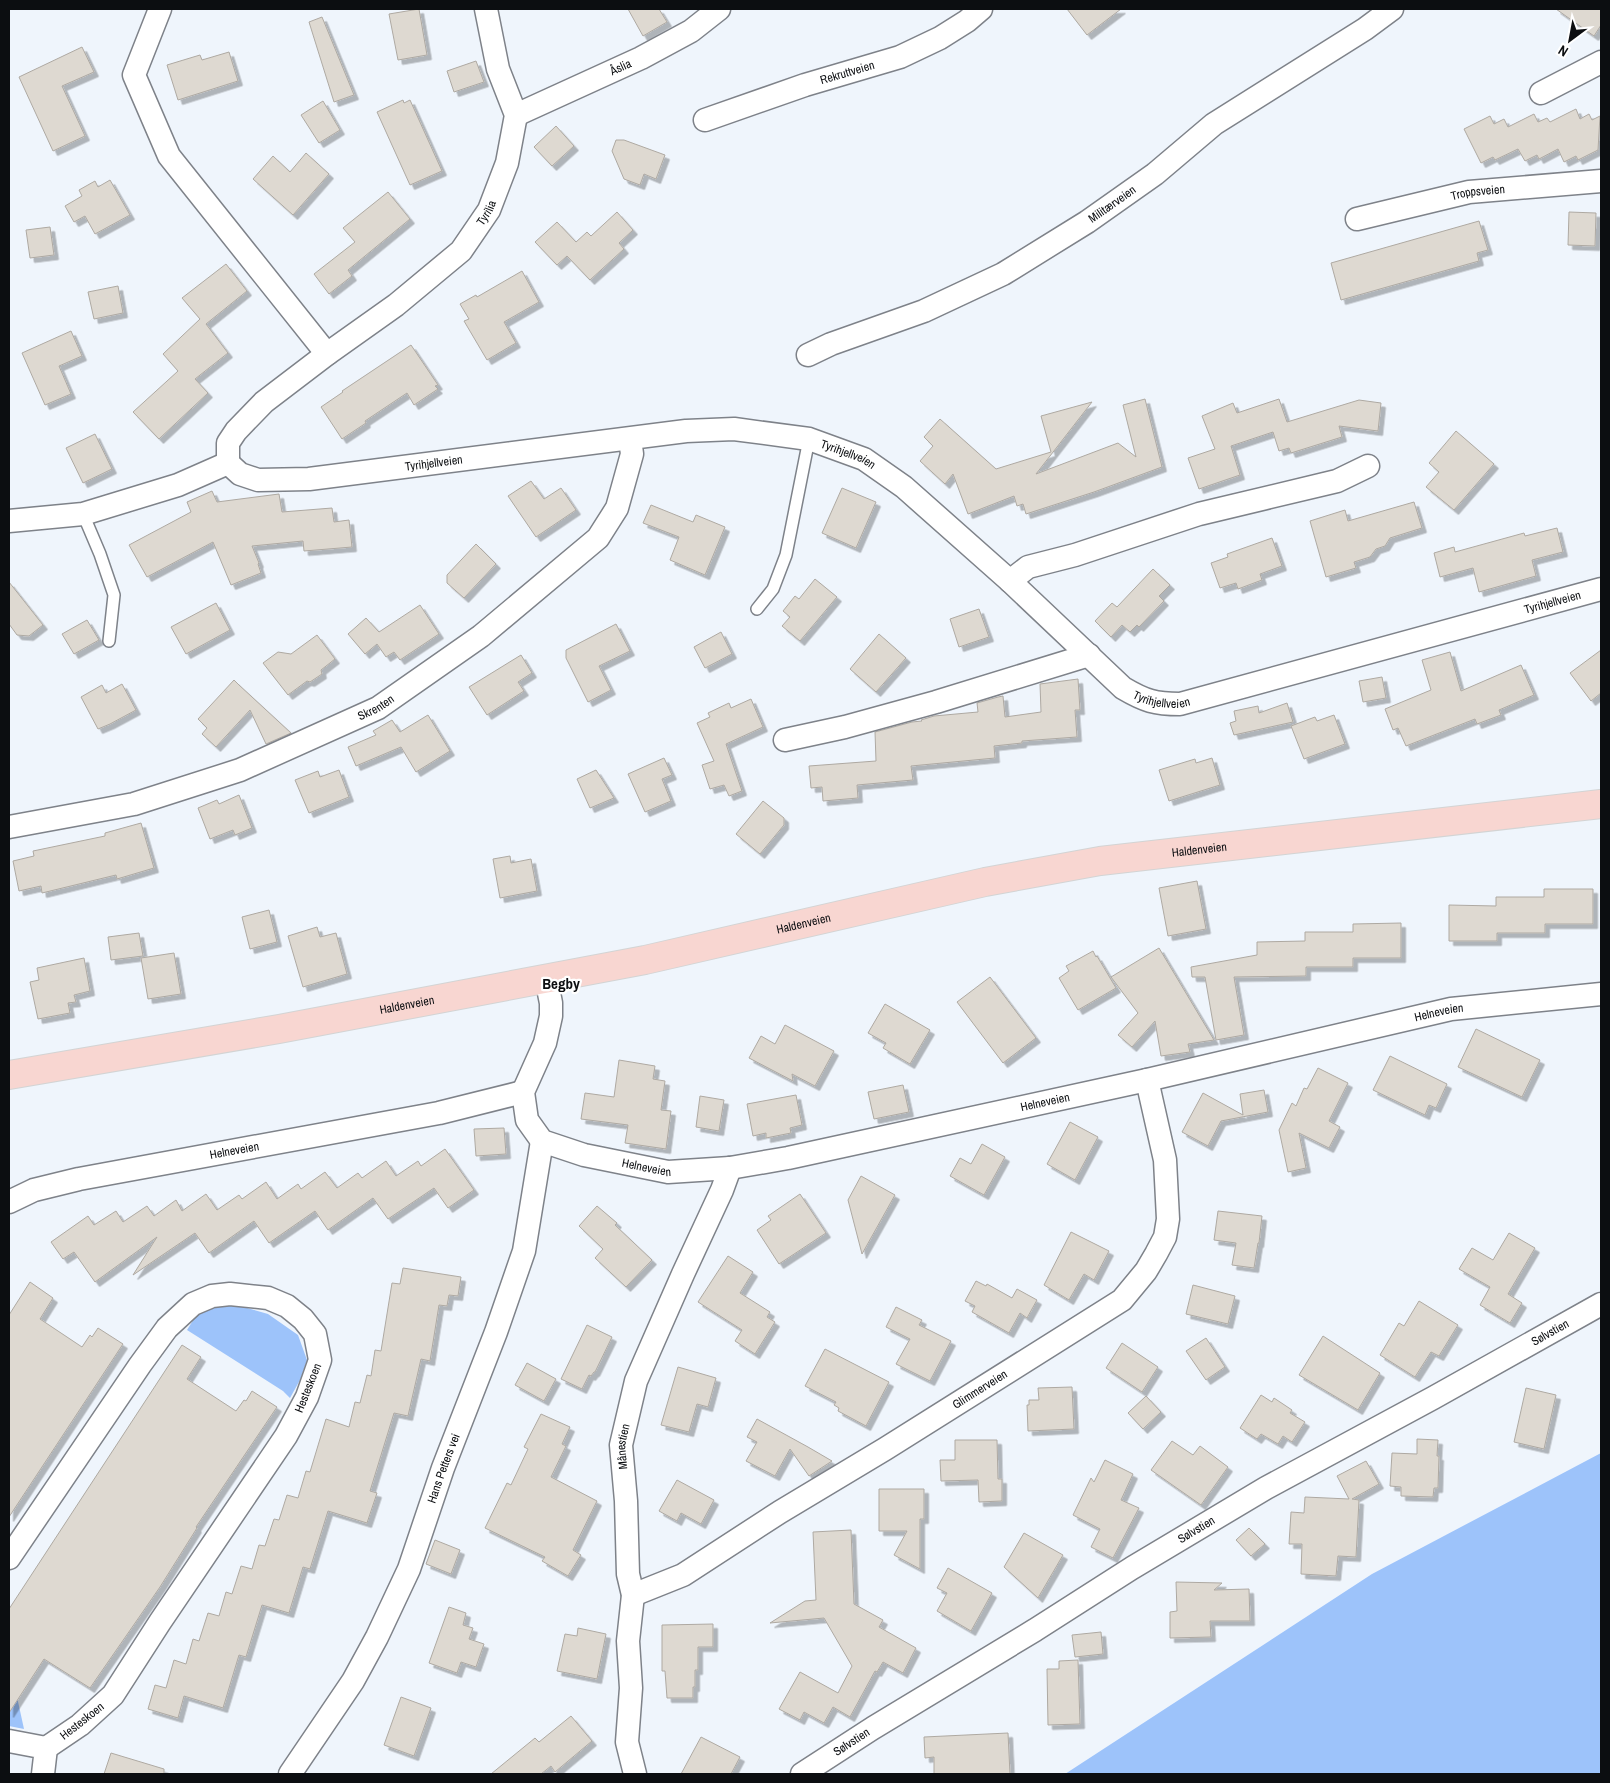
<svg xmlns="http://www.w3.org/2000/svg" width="1610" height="1783" viewBox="0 0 1610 1783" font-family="'Archivo Narrow',sans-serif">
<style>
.green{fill:#9dc3fa}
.building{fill:#ded9d1;stroke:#aea9a2;filter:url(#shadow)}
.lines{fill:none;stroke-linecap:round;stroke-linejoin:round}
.lane-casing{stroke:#7e8289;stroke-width:14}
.street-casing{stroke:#7e8289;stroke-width:25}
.primary-casing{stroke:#d3d4d4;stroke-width:30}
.lane{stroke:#fff;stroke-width:11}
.street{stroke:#fff;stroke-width:22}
.primary{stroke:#f8d6d1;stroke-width:28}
.labels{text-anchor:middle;stroke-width:4.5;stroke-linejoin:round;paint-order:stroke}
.street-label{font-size:12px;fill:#0c0e11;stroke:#fff}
.quarter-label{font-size:15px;font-weight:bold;fill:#0c0e11;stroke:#fff}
</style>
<defs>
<filter id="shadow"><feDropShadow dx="4.5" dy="4.5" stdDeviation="0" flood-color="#0004"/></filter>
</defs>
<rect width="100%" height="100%" fill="#eff5fc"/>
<path class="green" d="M233,1304L268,1314L298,1335L307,1360L300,1380L290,1398L283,1391L187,1330L200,1309Z
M1601,1453V1774H1065L1372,1574Z
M9,1692L17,1697L24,1729L9,1726Z"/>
<path class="building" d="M419,9L427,55L398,60L389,14Z
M628,9H659L667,22L643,36Z
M1067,9H1121L1087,35Z
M1556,9H1601V25L1594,36Z
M322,17L354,95L334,102L309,22Z
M82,47L94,72L62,86L85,136L53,151L19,77Z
M229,52L238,81L178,100L167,65L200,55L202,60Z
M476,61L484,82L454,92L447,71Z
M403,100L404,103L410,100L442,171L410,185L377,112Z
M323,101L340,130L319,143L301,115Z
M1576,109L1580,119L1589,114L1592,120L1600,116L1598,150L1578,160L1576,156L1564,162L1558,149L1539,159L1537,155L1525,161L1518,149L1495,160L1493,157L1481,163L1464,129L1490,116L1494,124L1504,119L1508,127L1534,114L1538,122L1547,118L1550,122Z
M556,126L574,146L552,166L534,147Z
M616,140H624L665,155L656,179L644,174L640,185L624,179L612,151Z
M306,153L329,174L293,215L253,179L273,156L290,172Z
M110,180L130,215L95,234L85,216L74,222L65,206L82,196L79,190L95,181L98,187Z
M388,192L410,219L348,270L352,276L329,294L314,274L355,242L343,228Z
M617,212L633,230L619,243L624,249L590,280L567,256L557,265L535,242L557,222L576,242L587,232L591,236Z
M1569,212L1596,213L1595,246L1568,245Z
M1479,221L1488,250L1477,253L1479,261L1341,300L1331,263Z
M50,227L54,255L30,258L26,230Z
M226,264L247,291L206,324L228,353L195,379L208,393L159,439L133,412L178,371L163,354L200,319L182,298Z
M522,271L539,302L504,322L516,343L487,360L464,321L469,319L460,304L476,295L477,297Z
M118,286L123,313L94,319L88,292Z
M71,331L82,356L59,366L71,394L45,405L22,353Z
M411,345L438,385L435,386L438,389L414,405L407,393L365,421L366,423L342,439L321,407L343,392L342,391Z
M1145,399L1162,467L1094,492L1026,514L1023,504L1017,506L1014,496L968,514L953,474L945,484L920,461L933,446L924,437L940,419L996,469L1051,452L1041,416L1092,402L1036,474L1118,443L1136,457L1123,405Z
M1279,399L1287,422L1359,400L1381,403L1378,431L1339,426L1342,437L1291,453L1289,448L1279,451L1273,432L1231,446L1240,475L1199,489L1188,458L1215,449L1202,416L1233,403L1237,413Z
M1456,431L1494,464L1454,510L1426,487L1439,472L1429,463Z
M95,434L112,469L83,483L66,448Z
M531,481L544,499L561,488L576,510L536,537L508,496Z
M842,488L876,502L856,548L822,533Z
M212,491L217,502L279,494L282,512L332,508L334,522L349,520L352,547L304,551L303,541L252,546L259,563L258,564L261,573L231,585L213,542L147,577L129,545L191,512L187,502Z
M1414,502L1422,528L1390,538L1385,546L1376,549L1370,557L1354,562L1356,568L1326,577L1310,521L1345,510L1348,521Z
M651,505L693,522L696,515L725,527L705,575L670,560L679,537L643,523Z
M1557,528L1563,552L1532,560L1536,576L1479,592L1473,568L1440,577L1434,553L1454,547L1455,552L1524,533L1525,536Z
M1272,538L1282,566L1260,574L1262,580L1238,589L1236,583L1220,588L1211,563L1228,557L1227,554Z
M476,544L496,564L464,598L447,583V575Z
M1153,569L1170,585L1159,596L1164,601L1139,627L1137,625L1130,632L1122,625L1111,637L1095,621L1112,603L1117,607Z
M815,579L837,597L800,641L782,626L790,617L783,611L795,596L799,599Z
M9,582L43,625L29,636L17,635L9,624Z
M216,603L230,630L186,654L171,627Z
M420,605L439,634L400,660L394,652L386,657L377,644L365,654L348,634L366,618L379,632Z
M979,609L989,637L959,647L950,619Z
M87,620L99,640L74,654L62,634Z
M616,624L630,651L599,666L611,690L588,702L566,658V650Z
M721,632L732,654L705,668L694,647Z
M879,634L906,658L876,692L850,669Z
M317,635L335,659L321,670L322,674L310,682L307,681L288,695L263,663L278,652L291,654Z
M1601,650V693L1591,701L1570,673Z
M1450,652L1461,691L1521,665L1534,695L1499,710L1501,715L1477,724L1475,719L1406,746L1398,728L1393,730L1385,709L1431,690L1422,660Z
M521,655L532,673L518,682L524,691L487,715L469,687Z
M1382,677L1386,698L1363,702L1359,681Z
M1078,679L1080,710H1075L1077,737L1022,741V743L994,746L995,758L911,766L913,780L857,785L858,798L823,801L822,787L811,788L809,766L876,761L875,732L912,722L922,721L921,720L934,716L978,712L977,703L998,697L1003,696L1005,717L1041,712L1040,684Z
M234,680L239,685L291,733L266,744L250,710L216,747L202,734L207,728L198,719Z
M122,684L136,710L110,724L98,729L81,697L102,685L106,693Z
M751,699L763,727L726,744L742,791L729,796L724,785L710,789L702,765L714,761L697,723L710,717L708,713L729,703L731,708Z
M1287,703L1293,722L1234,735L1230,723L1236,721L1234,711L1258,706L1259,713Z
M428,715L450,751L416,772L401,747L356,766L348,747L376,735L373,731L392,720L400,732Z
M1334,715L1345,744L1304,759L1291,726L1315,717L1317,721Z
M664,758L672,775L662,779L671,801L645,812L628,774Z
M1212,758L1220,785L1169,801L1159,770L1195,759L1196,763Z
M339,770L349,797L309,813L295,780L318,771L320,777Z
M596,770L614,798L590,808L577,779Z
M239,795L252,828L235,835L233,830L210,839L198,808L217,800L219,804Z
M763,801L784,818V825L760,854L736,834Z
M141,823L154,868L117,879L116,875L42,893L41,886L19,891L13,861L34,856L33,851L105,836V833Z
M510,856L511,863L531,859L537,891L500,898L493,859Z
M1197,881L1206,929L1168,936L1159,888Z
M1544,889H1593V924H1545V933H1497V941H1449V905L1496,906V897H1544Z
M269,910L277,942L250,949L242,917Z
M1401,923V958H1353V967H1306V976L1234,977L1244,1035L1216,1040L1205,977H1192L1191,967L1257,955V942L1305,941V932H1353V924Z
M317,927L320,937L336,933L347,974L303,987L288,936Z
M139,933L143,956L111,960L108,937Z
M1159,948L1214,1040L1188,1044L1190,1052L1161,1056L1155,1021L1132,1047L1118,1035L1138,1013L1111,977Z
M1093,951L1096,957L1097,956L1116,988L1078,1010L1059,978L1069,971L1066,966Z
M174,953L181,994L148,999L141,958Z
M84,958L90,991L74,995L76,1002L68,1003L70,1013L38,1019L30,982L39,980L37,968Z
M990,977L1036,1038L1003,1063L957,1002Z
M885,1004L930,1030L910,1064L883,1048L886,1043L868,1033Z
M785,1025L834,1051L815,1086L792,1074L793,1081L749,1058L761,1036L775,1044Z
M1476,1029L1540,1060L1522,1097L1458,1067Z
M1390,1056L1447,1084L1436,1108L1429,1105L1425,1115L1373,1090Z
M619,1060L655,1066L653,1079L665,1081L661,1110L671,1111L666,1149L625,1143L628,1125L581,1119L585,1093L614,1097Z
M1318,1068L1348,1083L1329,1121L1340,1127L1329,1148L1299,1133L1306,1168L1288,1172L1279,1130L1292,1103L1296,1106L1304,1088L1307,1089Z
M903,1085L909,1112L874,1119L868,1092Z
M1264,1090L1268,1112L1221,1121L1208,1146L1182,1132L1203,1093L1243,1115L1240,1094Z
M796,1095L802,1125L790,1128L791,1133L766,1138V1133L753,1136L747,1104Z
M700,1096L724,1100L719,1131L696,1127Z
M1070,1122L1098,1137L1075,1180L1047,1164Z
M504,1128L506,1154L476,1156L474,1129Z
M982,1144L1005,1157L984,1195L950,1176L960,1158L971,1164Z
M445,1149L474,1190L448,1208L434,1188L388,1219L373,1198L328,1230L315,1211L269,1243L254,1221L209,1253L195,1233L133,1275L157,1237L95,1282L74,1252L63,1259L51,1242L88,1216L94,1225L116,1211L123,1222L147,1206L154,1216L176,1200L182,1211L206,1194L217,1210L239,1195L242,1199L266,1182L277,1199L298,1184L301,1189L325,1172L337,1188L358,1173L362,1178L386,1161L396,1176L418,1161L421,1166Z
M861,1176L895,1195L862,1254L848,1200Z
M800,1194L826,1233L779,1264L757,1230L771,1220L768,1216Z
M597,1206L617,1223L615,1225L652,1260L626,1287L595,1258L603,1249L579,1226Z
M1218,1211L1262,1216L1259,1243H1258L1254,1268L1232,1265L1236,1243L1214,1240Z
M1071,1232L1109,1251L1094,1280L1084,1274L1069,1300L1044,1285Z
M1509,1233L1535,1248L1508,1294L1522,1303L1510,1323L1480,1305L1490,1287L1459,1269L1472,1248L1493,1260Z
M728,1256L753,1272L740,1293L770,1312L767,1317L775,1322L755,1354L735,1341L742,1330L698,1302Z
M403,1268L461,1277L458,1296L449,1295L447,1306L439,1305L430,1361L421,1359L408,1416L394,1413L370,1491L377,1493L367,1523L328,1511L310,1569L303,1567L289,1613L262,1605L246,1657L239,1655L223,1708L184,1696L178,1718L148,1709L155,1685L166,1688L174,1660L186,1664L193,1639L199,1641L208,1613L219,1616L226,1592L232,1594L241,1566L252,1569L259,1545L265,1546L274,1519L279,1520L287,1495L298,1498L306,1471L310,1472L326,1419L349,1427L355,1402L360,1403L367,1375L371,1376L375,1350L381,1351L392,1283L400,1284Z
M976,1281L986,1286L987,1284L1012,1298L1017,1289L1037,1300L1027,1318L1020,1313L1009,1333L972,1312L975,1306L965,1301Z
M30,1282L53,1298L40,1319L82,1347L90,1335L92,1337L98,1328L123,1344L9,1517V1315Z
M1193,1285L1235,1296L1228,1324L1186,1314Z
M1419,1301L1458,1325L1439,1356L1431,1352L1415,1377L1380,1355L1399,1323L1404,1326Z
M896,1307L922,1320L919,1325L951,1341L930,1381L896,1364L910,1339L886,1327Z
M587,1325L612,1337L595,1372H594L591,1376L589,1375L582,1389L561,1379Z
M1323,1336L1380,1373L1358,1410L1299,1375Z
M1206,1338L1225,1367L1206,1380L1186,1351Z
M1122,1343L1158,1367L1142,1392L1106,1368Z
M182,1345L201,1357L187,1379L236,1411L244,1400L246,1401L252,1391L277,1407L196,1527L197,1528L160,1587L90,1688L44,1659L9,1713V1609Z
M825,1349L889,1382L866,1426L838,1411L839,1408L834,1405L836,1402L805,1386Z
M527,1363L556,1379L544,1401L515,1385Z
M678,1367L716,1378L708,1407L697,1404L689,1432L661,1425Z
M1072,1387L1074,1429L1028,1431L1027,1405H1029V1400H1039L1038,1388Z
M1526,1388L1556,1395L1544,1449L1514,1442Z
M1261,1395L1272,1402L1274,1398L1292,1410L1290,1413L1305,1422L1292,1442L1283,1436L1278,1444L1261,1434L1257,1439L1240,1428Z
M1146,1396L1161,1412L1143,1429L1128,1413Z
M541,1414L570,1427L562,1444L566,1446L551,1477L597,1501L573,1550L581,1555L568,1576L542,1561L545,1557L485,1528L507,1483L511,1485L528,1449L524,1447Z
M757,1419L808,1447L832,1461L809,1476L790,1449L775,1476L746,1461L757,1442L747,1437Z
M1417,1439L1438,1440L1437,1456H1439L1438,1488H1434L1433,1497L1401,1496V1487L1390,1486L1392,1453L1417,1454Z
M955,1440H997L998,1479H1002V1501L979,1502L978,1480L941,1481L940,1460H955Z
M1172,1441L1193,1455L1200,1446L1228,1467L1201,1505L1151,1470Z
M1105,1460L1133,1474L1121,1500L1139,1508L1113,1558L1091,1547L1100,1529L1073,1515L1091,1478L1094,1482Z
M1366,1461L1379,1484L1352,1499L1359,1500L1356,1557L1338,1556L1336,1576L1301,1574L1302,1544H1289L1291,1512L1304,1513L1305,1497L1349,1499L1337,1476Z
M677,1480L714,1500L701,1524L681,1513L677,1521L659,1511Z
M879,1489H924V1519H920V1569L894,1555L907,1531H879Z
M1249,1528L1265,1544L1251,1556L1236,1540Z
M851,1530L854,1604L883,1620L879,1627L916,1648L903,1673L883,1662L877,1672L875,1671L850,1717L833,1707L824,1723L804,1712L800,1720L779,1709L800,1672L838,1693L852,1666L824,1618L770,1623L805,1601L816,1600L813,1532Z
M1024,1533L1063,1555L1038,1598L1004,1567Z
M435,1540L460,1550L451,1574L426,1564Z
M948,1568L992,1593L971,1631L937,1611L947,1593L937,1588Z
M1176,1582L1222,1583L1214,1590L1249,1589L1250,1621H1210L1211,1637L1170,1638V1612L1177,1611Z
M449,1607L466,1613L463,1625L473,1628L469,1639L484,1644L476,1667L461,1662L457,1673L429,1663Z
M713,1624V1647H698V1670H695V1687H693V1698H667L665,1671H662V1625Z
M578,1628L606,1634L597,1679L557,1671L565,1634L577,1636Z
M1101,1632L1103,1654L1075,1657L1072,1635Z
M1078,1660L1080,1724L1048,1725L1047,1669H1059V1661Z
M401,1697L431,1708L414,1756L384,1745Z
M571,1716L592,1741L555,1772L551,1766L541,1774H491L535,1738L539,1742Z
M1008,1733L1010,1774H934V1757L925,1758L924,1737Z
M701,1737L740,1757L731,1774H681Z
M111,1753L164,1769V1774H104Z"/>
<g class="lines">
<g class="lane-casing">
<path id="lane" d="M83,514L100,554L114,595L109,641
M757,609L773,589L786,555L809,439"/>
</g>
<g class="street-casing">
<g id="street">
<path d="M160,9L134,75L169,156L327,354"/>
<path d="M1541,93L1601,62"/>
<path id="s1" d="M516,115L641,58L691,31L719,9"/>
<path id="s2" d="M705,120L805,85L900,57L940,38L967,21L981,9"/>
<path id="s3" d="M1357,219L1469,192L1601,181"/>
<path id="s4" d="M808,355L831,344L924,311L1003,274L1087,222L1155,174L1214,124L1365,29L1392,9"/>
<path id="s5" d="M228,463L240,474L258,480L309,479L686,431L734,429L809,439L864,459L904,487L1010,581L1123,688C1145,701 1155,704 1180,704L1601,589"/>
<path id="s6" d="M228,463V443L236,431L264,402L327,354L396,305L461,251L489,210L507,163L516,115L498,69L486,9"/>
<path d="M9,521L83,514L178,485L228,463"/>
<path d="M1010,581L1028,567L1075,555L1199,514L1337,481L1368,466"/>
<path d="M785,740L845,727L936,702L1089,655"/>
<path id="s7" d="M9,827L134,804L240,770L378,708L481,636L598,538L617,508L632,454L630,439"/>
<path id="s8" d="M546,978L551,1003V1016L545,1043L523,1092L527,1120L542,1141L584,1155L668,1172L730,1168L788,1158L1147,1080L1451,1009L1601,994"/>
<path id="s9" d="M9,1202L34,1190L79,1179L439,1113L523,1092"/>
<path d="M9,1558L140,1365L167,1328L193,1304L212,1296L230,1294L268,1298L287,1306L303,1319L315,1334L320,1360L307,1397L286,1436L160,1622L113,1695L80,1725L46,1748"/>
<path id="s10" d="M633,1595L683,1575L780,1512L885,1449L1122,1300L1146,1271L1156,1254L1165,1237L1168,1219L1165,1160L1147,1080"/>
<path d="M9,1741L46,1748L43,1774"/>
<path id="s11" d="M290,1774L353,1681L377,1637L409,1569L443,1468L496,1332L524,1251L542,1141"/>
<path id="s12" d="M635,1774L627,1742L631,1688L628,1641L633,1595L628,1574L626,1501L621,1445L636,1381L683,1274L722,1190L730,1168"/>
<path id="s13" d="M802,1774L873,1728L1035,1630L1132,1568L1266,1488L1433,1398L1601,1304"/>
</g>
</g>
<g class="primary-casing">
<g id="primary">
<path id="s14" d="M9,1075L279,1029L645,960L985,882L1100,861L1601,804"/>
</g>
</g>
<use href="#lane" class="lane"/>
<use href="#street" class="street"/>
<use href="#primary" class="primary"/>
</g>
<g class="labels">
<g class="street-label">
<text dy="4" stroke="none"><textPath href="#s1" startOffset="115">Åslia</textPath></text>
<text dy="4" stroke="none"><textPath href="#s2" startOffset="150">Rekruttveien</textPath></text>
<text dy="4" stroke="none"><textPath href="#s3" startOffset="124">Troppsveien</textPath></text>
<text dy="4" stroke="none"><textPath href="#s4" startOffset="341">Militærveien</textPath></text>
<text dy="4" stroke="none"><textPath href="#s6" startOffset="369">Tyrilia</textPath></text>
<text dy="4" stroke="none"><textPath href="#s5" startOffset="632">Tyrihjellveien</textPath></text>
<text dy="4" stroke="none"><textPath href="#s5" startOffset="212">Tyrihjellveien</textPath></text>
<text dy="4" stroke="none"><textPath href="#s5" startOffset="1441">Tyrihjellveien</textPath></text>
<text dy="4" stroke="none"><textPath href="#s5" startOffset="1036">Tyrihjellveien</textPath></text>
<text dy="4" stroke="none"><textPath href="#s7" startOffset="388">Skrenten</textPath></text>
<text dy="4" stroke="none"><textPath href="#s14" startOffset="1212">Haldenveien</textPath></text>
<text dy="4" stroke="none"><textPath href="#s14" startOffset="809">Haldenveien</textPath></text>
<text dy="4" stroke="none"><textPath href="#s14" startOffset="404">Haldenveien</textPath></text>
<text dy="4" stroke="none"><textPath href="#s8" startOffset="1092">Helneveien</textPath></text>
<text dy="4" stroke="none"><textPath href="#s8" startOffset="688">Helneveien</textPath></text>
<text dy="4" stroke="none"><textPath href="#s9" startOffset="232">Helneveien</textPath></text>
<text dy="4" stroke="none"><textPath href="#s8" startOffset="282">Helneveien</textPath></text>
<text dy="4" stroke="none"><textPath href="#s13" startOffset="869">Sølvstien</textPath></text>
<text transform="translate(308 1388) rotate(-68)" y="4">Hesteskoen</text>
<text dy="4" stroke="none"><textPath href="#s10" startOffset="404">Glimmerveien</textPath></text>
<text dy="4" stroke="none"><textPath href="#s12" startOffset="330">Månestien</textPath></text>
<text dy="4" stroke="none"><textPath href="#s11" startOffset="344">Hans Petters vei</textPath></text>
<text dy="4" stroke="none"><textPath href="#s13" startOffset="464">Sølvstien</textPath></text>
<text transform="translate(82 1721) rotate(-38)" y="4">Hesteskoen</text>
<text dy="4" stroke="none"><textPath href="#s13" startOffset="59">Sølvstien</textPath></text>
</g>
<g class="quarter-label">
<text x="561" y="989">Begby</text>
</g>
</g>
<rect width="1610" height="1783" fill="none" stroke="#0c0e11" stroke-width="20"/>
<g transform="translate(1570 40) rotate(212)" stroke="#ffffff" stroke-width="4" paint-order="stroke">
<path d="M0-4L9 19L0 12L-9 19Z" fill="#0c0e11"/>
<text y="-8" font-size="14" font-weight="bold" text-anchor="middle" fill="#0c0e11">N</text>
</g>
</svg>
